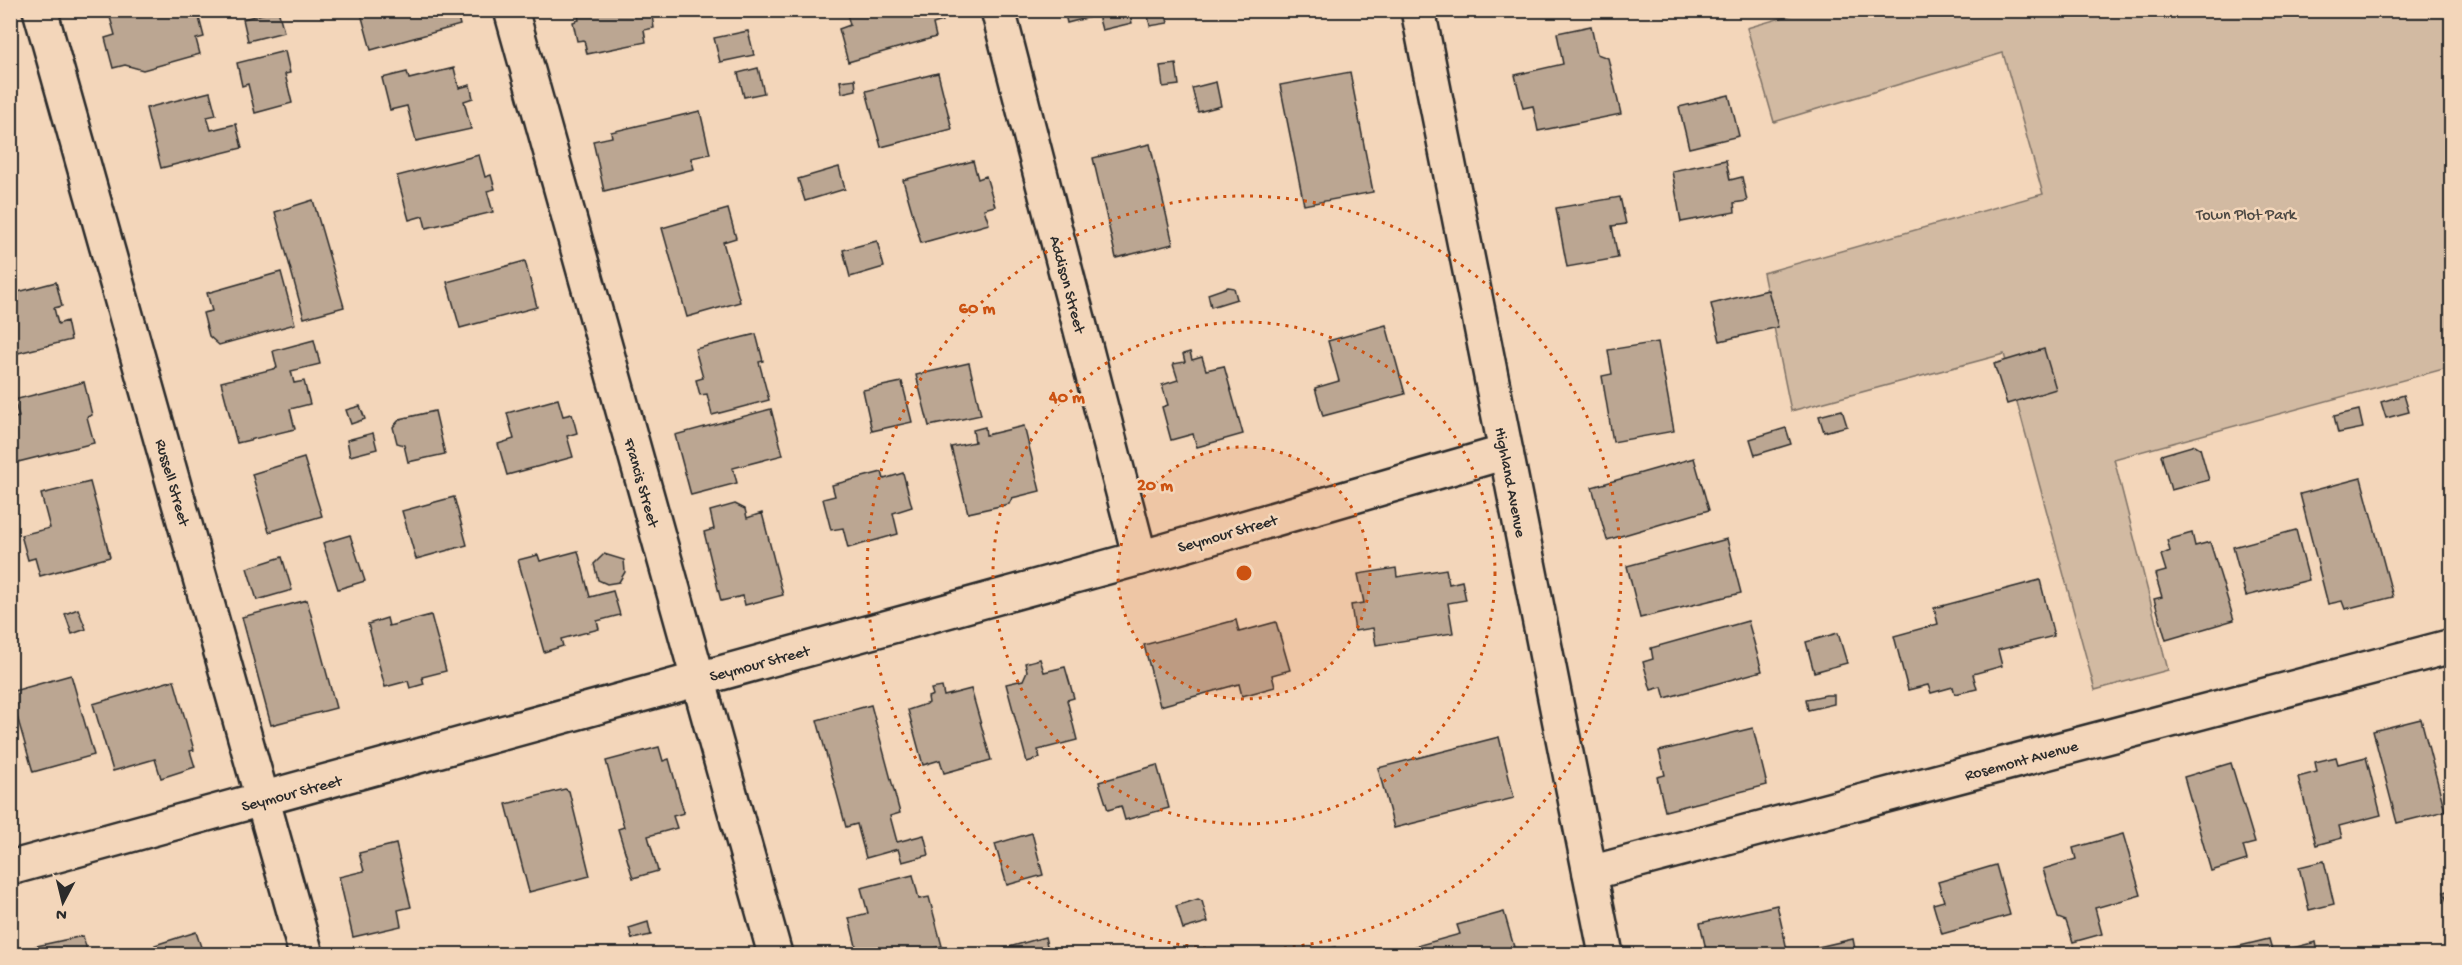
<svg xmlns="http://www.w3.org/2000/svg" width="2462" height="965" viewBox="0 0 2462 965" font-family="'Gochi Hand',sans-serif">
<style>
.green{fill:#d2baa2;stroke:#7e7266;stroke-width:1.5}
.building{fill:#bba692;stroke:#2b2b2b;stroke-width:1.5}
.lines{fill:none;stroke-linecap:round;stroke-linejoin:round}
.minor-casing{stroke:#2b2b2b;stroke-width:38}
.secondary-casing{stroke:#2b2b2b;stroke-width:38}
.minor{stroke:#f3d6ba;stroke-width:33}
.secondary{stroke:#f3d6ba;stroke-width:33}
.ring{fill:none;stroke:#cc5211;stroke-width:3;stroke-dasharray:3 6}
.labels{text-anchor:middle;stroke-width:5;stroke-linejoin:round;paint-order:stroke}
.park-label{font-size:16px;fill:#4c4843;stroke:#f3d6ba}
.street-label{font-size:16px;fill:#2b2b2b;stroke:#f3d6ba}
.centre{fill:#cc5211;stroke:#f3d6ba;stroke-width:3}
.ring-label{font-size:18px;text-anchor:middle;font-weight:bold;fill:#cc5211;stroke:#f3d6ba;stroke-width:5;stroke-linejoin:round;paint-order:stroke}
</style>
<rect width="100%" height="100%" fill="#f3d6ba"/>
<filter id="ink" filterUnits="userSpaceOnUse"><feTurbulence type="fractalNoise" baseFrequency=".0167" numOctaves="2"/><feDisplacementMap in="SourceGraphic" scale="12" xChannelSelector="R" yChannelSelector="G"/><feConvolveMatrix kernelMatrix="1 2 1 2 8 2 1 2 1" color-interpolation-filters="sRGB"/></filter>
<g filter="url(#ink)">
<path class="green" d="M1808,10L2451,11V367L2114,459L2168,670L2095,690L2004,354L1791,411L1763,273L2043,194L2003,53L1774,122L1747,28Z"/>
<path class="building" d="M108,10H197L204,37L196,39L200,54L143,70L125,65L113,68L105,38L115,35Z
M278,10L284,32L248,41L243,19Z
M360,10H456L460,25L371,50Z
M577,10H651L654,28L644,30L646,42L587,54L584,40L577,41L573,22L579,20Z
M846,10H940L943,21L933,24L936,37L848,62L839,29L850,25Z
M1064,10H1129L1132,23L1102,30L1098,15L1067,23Z
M1147,10H1165L1168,23L1150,26Z
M1591,26L1597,54L1608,58L1621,114L1538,131L1533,106L1523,108L1515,75L1563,64L1557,33Z
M748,31L754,55L720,62L714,38Z
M285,51L290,73L285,74L292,103L255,113L248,84L242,86L237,63Z
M1176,64L1179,85L1163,87L1160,66Z
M454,68L459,88L470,85L473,98L464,101L471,129L416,141L407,106L390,110L382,78L407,72L409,79Z
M758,68L764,93L744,97L738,73Z
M1350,72L1373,192L1304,205L1280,85Z
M938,73L952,129L881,147L866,91Z
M855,79L856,90L842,93L840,81Z
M1216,82L1221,106L1198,112L1192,88Z
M210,92L216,115L207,117L211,130L236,124L242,148L161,168L146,108Z
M1729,95L1739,136L1689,148L1679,107Z
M700,111L710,154L691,158L694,169L604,191L593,141L612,137L611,132Z
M10,134L16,155L10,156Z
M1150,144L1173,244L1116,258L1093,158Z
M479,155L485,177L491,175L495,189L487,191L493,212L426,228L423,216L409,220L397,176Z
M1726,160L1730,180L1742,177L1747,201L1734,203L1735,212L1681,222L1672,171Z
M973,161L978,179L986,176L995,206L984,209L989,224L921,243L903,180Z
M839,167L845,189L805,201L798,179Z
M1620,197L1626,224L1612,226L1618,258L1567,267L1556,208Z
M313,200L344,307L304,318L275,212Z
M728,209L736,238L723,242L740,302L687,317L662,228Z
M877,241L884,267L850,277L843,250Z
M525,261L537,307L460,328L447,282Z
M281,272L295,324L219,345L209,336L203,313L212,311L207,293Z
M56,282L62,306L54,308L58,324L67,321L71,340L10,355V294Z
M1228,287L1234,288L1237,299L1211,307L1208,294Z
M1768,290L1778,327L1720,341L1711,304Z
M1386,325L1405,394L1323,416L1315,388L1339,381L1328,341Z
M756,334L763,361L759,362L769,400L712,415L707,394L700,395L696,380L703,378L695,349Z
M314,340L320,364L291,371L294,383L304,381L310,404L290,409L295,429L237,443L221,382L277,368L273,351Z
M1658,342L1674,431L1613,442L1602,376L1612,374L1608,350Z
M2044,349L2056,389L2007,404L1994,364Z
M1190,352L1192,360L1202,357L1206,370L1224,366L1243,434L1197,447L1193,434L1171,440L1162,407L1168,405L1162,385L1178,380L1173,364L1185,362L1183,354Z
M969,363L981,415L929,426L916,375Z
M84,382L92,415L87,417L94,443L14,463L10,451V419L19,417L14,400Z
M902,382L912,422L872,431L863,390Z
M2404,395L2409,412L2386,418L2381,402Z
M558,399L563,416L572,414L577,433L567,436L573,457L507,475L498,444L514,439L507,413Z
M360,406L365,419L351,424L346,410Z
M771,409L783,455L733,468L737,483L691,495L675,435Z
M1842,410L1847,426L1824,432L1819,416Z
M2359,410L2363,428L2338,433L2334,416Z
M435,411L445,454L408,462L404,445L397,443L393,427L400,419Z
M1024,426L1040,491L1012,498L1009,504L968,513L951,447L975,442L973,430L985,427L986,435Z
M1786,428L1791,444L1755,455L1750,439Z
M373,433L377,449L350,456L347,440Z
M2195,445L2200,448L2209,480L2171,490L2161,455Z
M304,458L322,516L269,532L252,474Z
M1694,458L1709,510L1607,540L1592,487Z
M882,472L884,479L903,473L912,507L893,513L898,534L848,548L843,528L831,530L823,499L835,496L832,485Z
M2361,478L2393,597L2345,609L2342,601L2328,604L2300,494Z
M90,482L110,557L40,576L35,558L28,560L21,535L50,528L41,494Z
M454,497L467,545L416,559L402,511Z
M735,504L745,509L747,518L762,513L783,595L745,605L743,596L721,601L704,532L714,529L710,511Z
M2452,512V539L2444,514Z
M2296,530L2309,580L2246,596L2233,547Z
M2192,533L2195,546L2210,542L2234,620L2166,640L2154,599L2162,597L2155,574L2166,571L2161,555L2170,551L2167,540Z
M350,535L365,581L338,589L323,543Z
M1727,539L1741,593L1640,618L1627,566Z
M578,551L590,597L613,591L620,615L597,621L599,629L561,639L563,646L544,652L518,560L538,555L540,561Z
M604,554L624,560L625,572L619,582L607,584L598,580L594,564Z
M282,557L292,590L257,600L247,568Z
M1396,568L1397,577L1446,569L1449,584L1462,581L1466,600L1448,603L1453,633L1376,645L1373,628L1355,631L1351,605L1364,603L1358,574Z
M2040,580L2054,636L1998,650L2002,666L1973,674L1977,689L1955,694L1953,687L1931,693L1928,685L1908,690L1894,636L1938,624L1934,608Z
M307,600L336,708L271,725L242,617Z
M78,609L86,629L72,634L65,614Z
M431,615L446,671L422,677L424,684L410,688L408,681L385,687L368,624L387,618L389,626Z
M1236,620L1239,632L1276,622L1290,670L1272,675L1275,687L1242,696L1239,684L1160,706L1144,645Z
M1748,621L1762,671L1665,698L1662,687L1651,690L1643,662L1653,659L1651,648Z
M1838,633L1847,663L1814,672L1806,642Z
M1040,659L1044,672L1065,667L1074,698L1067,700L1077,740L1038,750L1040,758L1027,762L1006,684L1023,680L1027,671L1025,663Z
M71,675L94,755L33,772L10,692Z
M174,680L194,750L190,751L195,767L161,778L155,759L113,771L93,704Z
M942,687L944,696L971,689L991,760L944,773L940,760L923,765L908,710L929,703L928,697L933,695L931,689Z
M1826,695H1834V704L1808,710L1806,699Z
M871,705L900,813L890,816L897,842L924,835L929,855L902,862L898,849L866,858L857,824L846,827L817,720Z
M2421,719L2445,811L2397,823L2373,731Z
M1753,728L1767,785L1665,811L1657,777L1665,775L1659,751Z
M1499,737L1514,798L1394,828L1378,768Z
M659,747L663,761L669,759L684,813L673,816L677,828L648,836L658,871L633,878L618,829L624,827L606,761Z
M2336,757L2338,764L2366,757L2381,815L2339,826L2342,838L2316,845L2298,777L2317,772L2315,762Z
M2231,763L2255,843L2243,846L2247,860L2211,871L2184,777Z
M1157,765L1169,808L1125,820L1121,806L1108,810L1099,782Z
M565,789L569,791L590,876L529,892L506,804Z
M1032,833L1043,875L1007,885L995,844Z
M2123,834L2141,895L2095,908L2102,934L2073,942L2066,921L2058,918L2043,869L2076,859L2073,848Z
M396,844L411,907L398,910L401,926L353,937L339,877L364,871L359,853Z
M2324,861L2334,904L2309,910L2299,867Z
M1996,865L2010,915L1942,934L1933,904L1944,901L1938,882Z
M913,875L919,899L929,897L942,946L909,954H858L849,918L868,913L861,888Z
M2452,890V918L2444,892Z
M1198,899L1202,901L1208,922L1183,929L1176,906Z
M1777,905L1788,954L1853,939L1856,954H1707L1700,923Z
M1504,912L1516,954H1391V953L1460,934L1457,925Z
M648,922L651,935L632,939L629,928Z
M196,932L203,953L212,950L213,954H159L155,945Z
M83,936L88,954H19L18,950Z
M1045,937L1049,954H1003L1002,949Z
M2269,939L2273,953L2316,942L2318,953L2328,950L2329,954H2220L2219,951Z
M1335,947L1337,954H1311Z
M1948,949L1949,954H1927Z"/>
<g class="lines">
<g class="minor-casing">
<path id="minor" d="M40,10L306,954
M511,10L775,954
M998,10L1140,558
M10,868L1140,558L1506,452
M1590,873L2452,646"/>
</g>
<g class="secondary-casing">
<path id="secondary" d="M1418,10L1606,954"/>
</g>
<use href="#minor" class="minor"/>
<use href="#secondary" class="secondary"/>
</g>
</g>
<circle cx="1244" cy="573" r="126" fill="#cc5211" fill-opacity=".12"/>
<g class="ring">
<circle cx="1244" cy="573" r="126"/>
<circle cx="1244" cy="573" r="251"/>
<circle cx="1244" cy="573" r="377"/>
</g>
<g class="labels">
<g class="park-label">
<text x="2246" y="219">Town Plot Park</text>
</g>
<g class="street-label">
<text transform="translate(1069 284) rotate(75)" y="6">Addison Street</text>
<text transform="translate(174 482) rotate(74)" y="6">Russell Street</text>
<text transform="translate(643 482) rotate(74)" y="6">Francis Street</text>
<text transform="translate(1512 482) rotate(79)" y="6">Highland Avenue</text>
<text transform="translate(1227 532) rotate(-16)" y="6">Seymour Street</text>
<text transform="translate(759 662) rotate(-15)" y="6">Seymour Street</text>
<text transform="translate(2021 759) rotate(-15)" y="6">Rosemont Avenue</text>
<text transform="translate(291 792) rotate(-15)" y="6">Seymour Street</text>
</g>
</g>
<circle cx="1244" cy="573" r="9" class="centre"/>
<g class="ring-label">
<text x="977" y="313">60 m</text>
<text x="1067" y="402">40 m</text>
<text x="1155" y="490">20 m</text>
</g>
<rect width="2462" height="965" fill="none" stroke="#f3d6ba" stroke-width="36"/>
<rect x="18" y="18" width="2426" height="929" fill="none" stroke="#2b2b2b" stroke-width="2" filter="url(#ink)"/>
<g transform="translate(63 902) rotate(187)" stroke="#f3d6ba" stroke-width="4.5" paint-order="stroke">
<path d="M0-4.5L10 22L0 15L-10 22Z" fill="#2b2b2b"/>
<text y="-9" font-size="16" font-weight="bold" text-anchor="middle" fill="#2b2b2b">N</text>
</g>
</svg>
